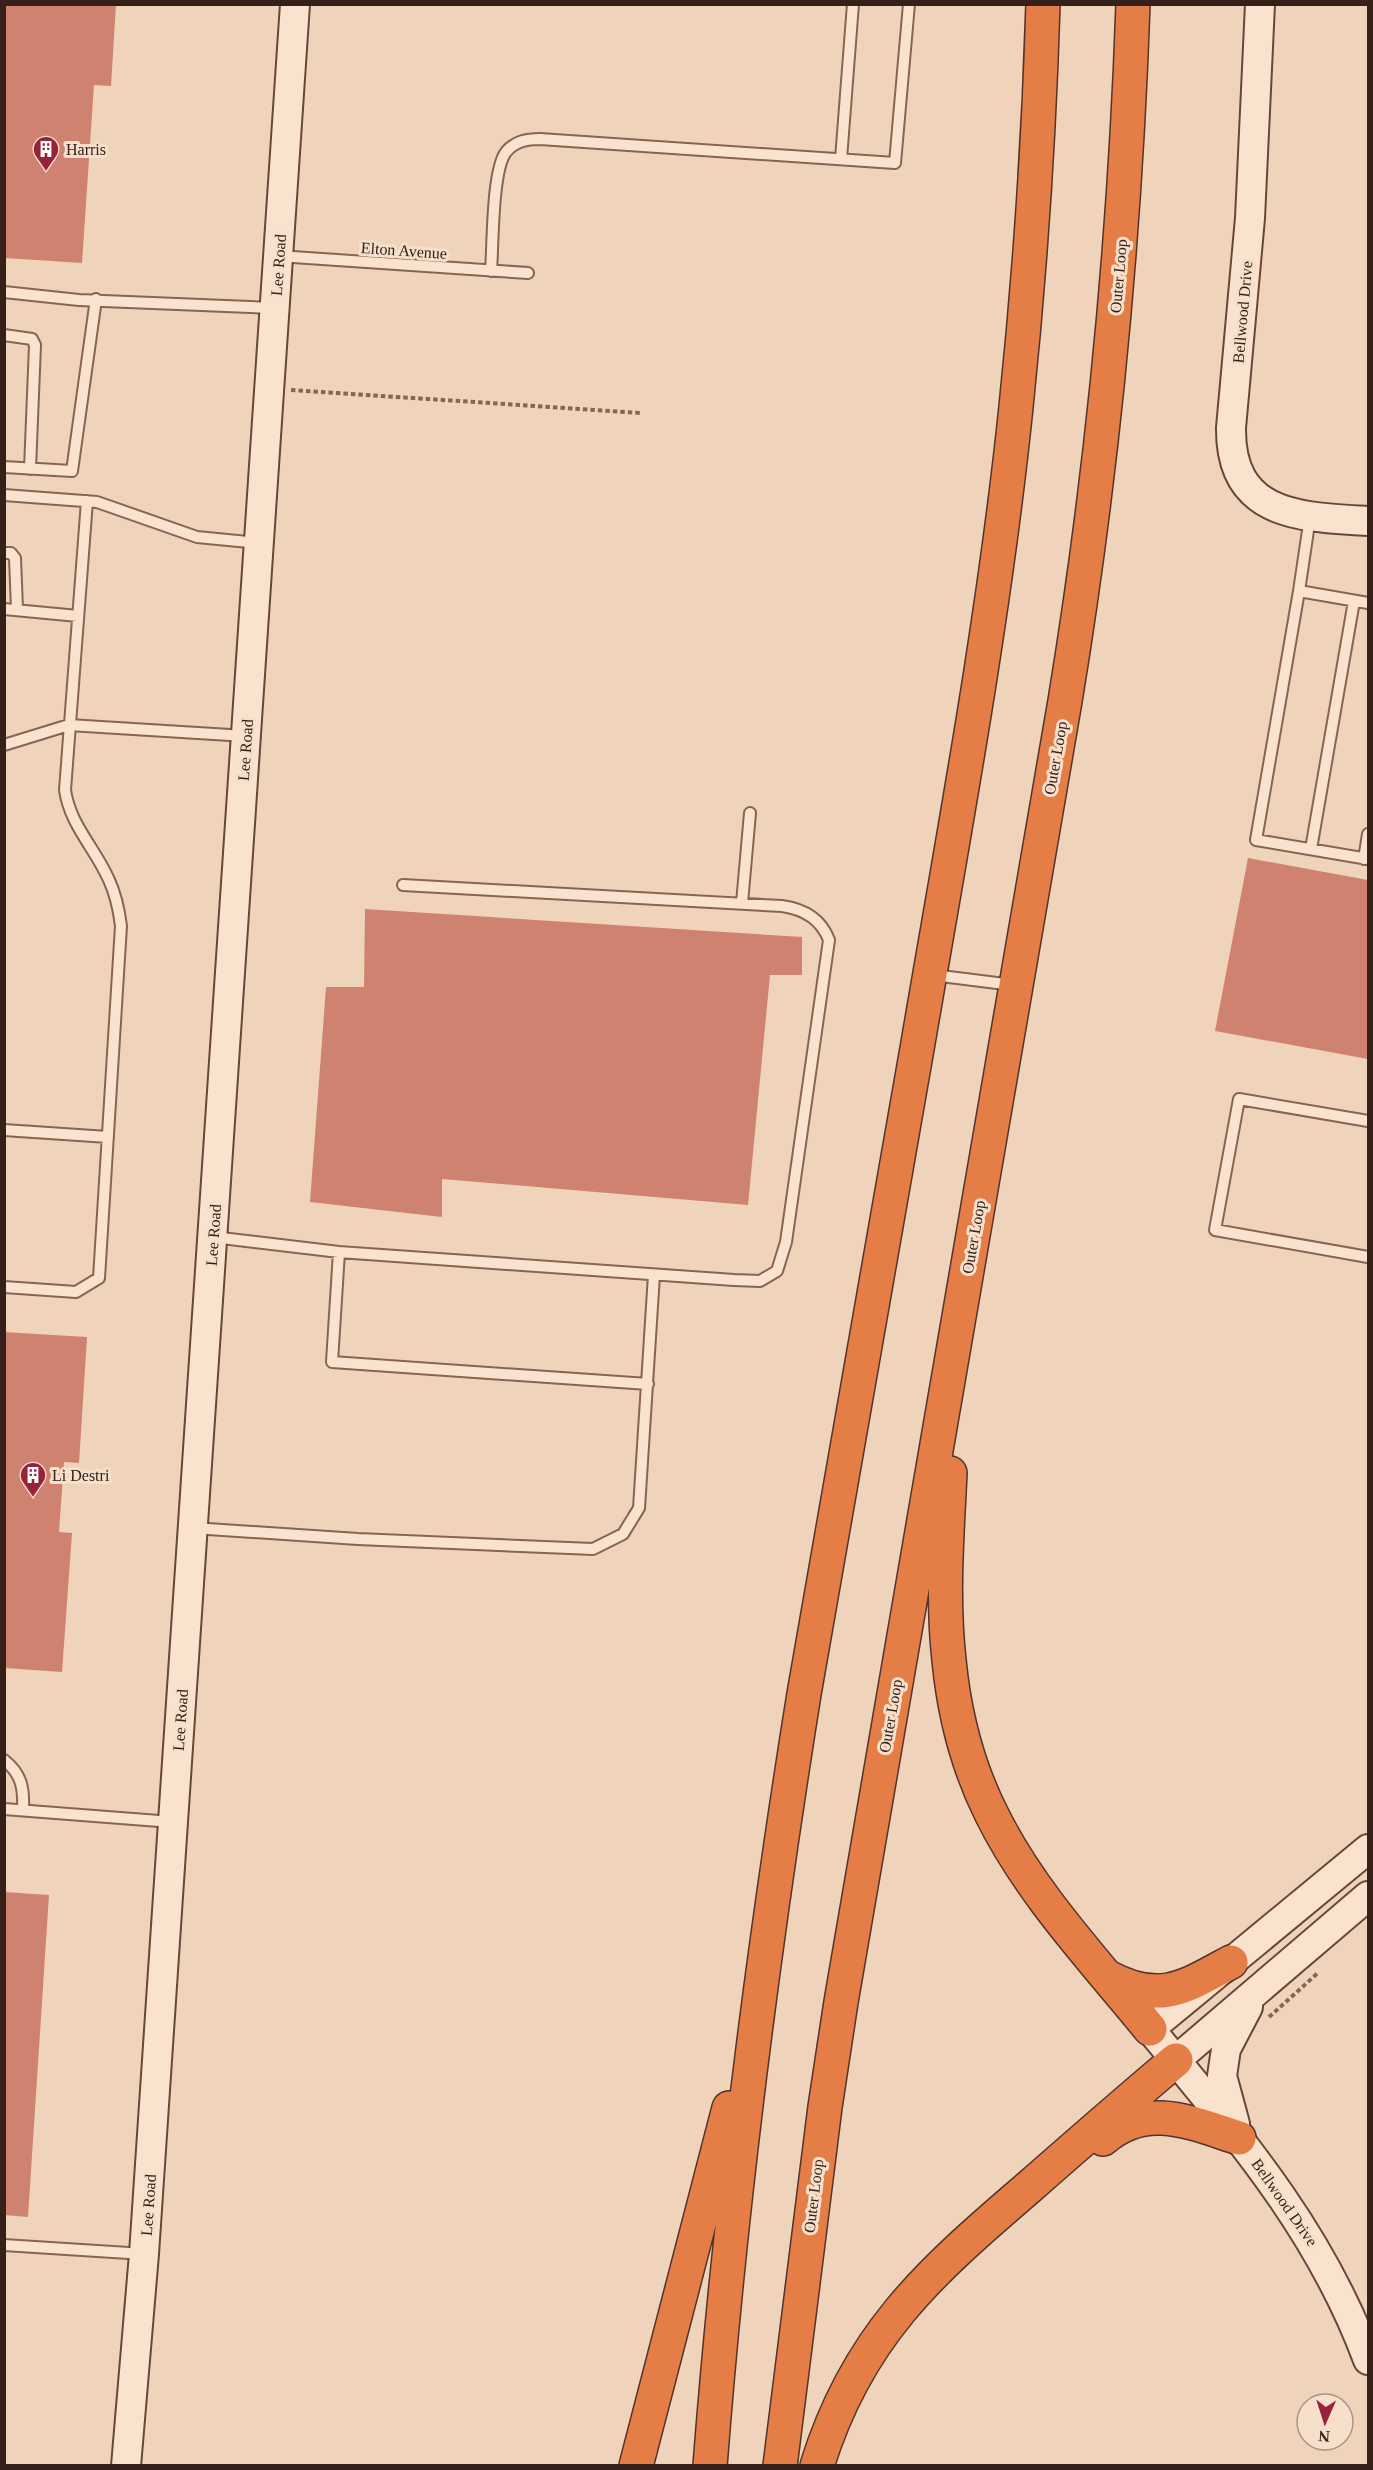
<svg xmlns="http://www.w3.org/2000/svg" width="1373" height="2470" viewBox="0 0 1373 2470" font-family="'Times New Roman',serif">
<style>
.building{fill:#cf826f}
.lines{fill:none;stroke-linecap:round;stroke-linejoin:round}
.lane-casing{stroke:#876454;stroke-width:14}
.secondary-casing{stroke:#684638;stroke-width:32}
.highway-casing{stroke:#54342a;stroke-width:36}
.path{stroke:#876454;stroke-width:4;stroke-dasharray:4.5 3;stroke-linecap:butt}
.lane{stroke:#fae3ce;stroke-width:10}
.secondary{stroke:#fae3ce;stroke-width:28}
.highway{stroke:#e47d46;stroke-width:33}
.labels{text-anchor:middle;stroke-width:6;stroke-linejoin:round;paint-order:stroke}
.poi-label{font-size:16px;fill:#35211a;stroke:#f6e0cb;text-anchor:start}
.street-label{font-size:16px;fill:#35211a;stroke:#f6e0cb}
</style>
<rect width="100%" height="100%" fill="#efd4bb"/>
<path class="building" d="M4,4H116L111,86L94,85L82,263L4,258Z
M1248,858L1368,880V1059L1215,1031Z
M365,909L802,937V975H770L748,1205L442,1179V1217L310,1202L326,987H364Z
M4,1332L87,1337L79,1463L64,1462L59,1532L72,1533L62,1672L4,1668Z
M4,1892L49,1895L28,2217L4,2215Z"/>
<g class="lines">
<g class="lane-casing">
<path id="lane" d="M841,159L853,4
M278,256L528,273
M491,271C493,245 492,170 506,152C515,141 527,139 540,139L895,163L909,4
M4,292L79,300L274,308
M4,335L32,339L35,345L30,469
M4,467L72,471L96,299
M4,495L97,502L197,537L259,543
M1310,517L1299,591L1256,840L1368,859
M4,553H11L15,558L17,609
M1299,591L1368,603
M4,609L78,616
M4,745L69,725L246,736
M1311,849L1354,601
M1364,859L1368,834
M742,903L750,813
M933,975L1013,985
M1368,1121L1239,1099L1215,1230L1368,1257
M4,1130L108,1137
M213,1237L339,1252L734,1280L760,1281L777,1271L786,1242L829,940C821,919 804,909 782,906L403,885
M339,1252L332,1362L648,1384
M4,1287L76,1292L99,1278L121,926C119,910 116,895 109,880C95,848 70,825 65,790L87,501
M193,1528L358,1539L593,1549L623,1534L639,1508L654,1275
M4,1760C22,1774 24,1789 23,1810
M4,1809L172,1822
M4,2245L144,2254"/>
</g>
<g class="secondary-casing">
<path id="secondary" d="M1260,4L1250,218L1231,428C1230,517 1301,517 1368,521
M1368,1849L1150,2029C1237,2135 1320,2230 1368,2360
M1176,2060L1368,1896
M1235,2124L1222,2076L1226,2049L1248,2007
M126,2466L144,2254L295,4"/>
</g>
<g class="highway-casing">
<path id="highway" d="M950,1473C947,1535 942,1598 949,1660C954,1712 967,1765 991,1813C1030,1893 1095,1961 1150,2029
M1108,1977C1160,2005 1185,1987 1231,1962
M1103,2139C1146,2101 1192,2123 1239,2138
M636,2466L729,2108
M710,2466C730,2207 763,1950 804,1694C842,1477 880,1260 918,1043C954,832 994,620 1016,407C1030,273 1039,139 1043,4
M780,2466L825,2107L841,2002L1065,701C1103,470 1125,238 1133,4
M817,2466C857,2336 929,2273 1028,2188C1077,2145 1126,2102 1176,2060"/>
</g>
<path class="path" d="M291,390L641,413
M1269,2017L1319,1972"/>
<use href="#lane" class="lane"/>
<use href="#secondary" class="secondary"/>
<use href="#highway" class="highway"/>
</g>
<defs>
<g id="building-pin" transform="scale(1.35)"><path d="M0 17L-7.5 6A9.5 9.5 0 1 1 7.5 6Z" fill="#98223c" stroke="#f6e0cb"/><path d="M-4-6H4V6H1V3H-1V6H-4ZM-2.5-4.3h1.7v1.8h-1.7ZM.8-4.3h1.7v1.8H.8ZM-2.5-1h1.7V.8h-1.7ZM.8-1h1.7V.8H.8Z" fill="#fff"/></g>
</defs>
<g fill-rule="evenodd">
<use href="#building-pin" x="46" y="149"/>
<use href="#building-pin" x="33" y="1475"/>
</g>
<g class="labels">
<g class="poi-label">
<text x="66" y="155">Harris</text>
<text x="52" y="1481">Li Destri</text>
</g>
<g class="street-label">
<text transform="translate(404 250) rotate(4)" y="6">Elton Avenue</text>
<text transform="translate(278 265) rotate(-86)" y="6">Lee Road</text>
<text transform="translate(1118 276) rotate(-85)" y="6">Outer Loop</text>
<text transform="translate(1242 312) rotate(-85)" y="6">Bellwood Drive</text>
<text transform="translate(245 750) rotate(-86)" y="6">Lee Road</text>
<text transform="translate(1055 758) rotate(-80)" y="6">Outer Loop</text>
<text transform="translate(213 1235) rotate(-86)" y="6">Lee Road</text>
<text transform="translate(973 1237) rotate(-80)" y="6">Outer Loop</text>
<text transform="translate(890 1716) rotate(-80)" y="6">Outer Loop</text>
<text transform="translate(180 1720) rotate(-86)" y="6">Lee Road</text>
<text transform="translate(813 2196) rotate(-83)" y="6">Outer Loop</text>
<text transform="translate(1285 2202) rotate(55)" y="6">Bellwood Drive</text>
<text transform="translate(148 2205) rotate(-86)" y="6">Lee Road</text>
</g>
</g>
<rect width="1373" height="2470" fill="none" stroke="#35211a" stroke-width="12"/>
<g transform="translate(1325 2422) rotate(183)"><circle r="28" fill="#f6e0cb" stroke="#a99484" stroke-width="1.5"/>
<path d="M0-4.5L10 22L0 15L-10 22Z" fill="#98223c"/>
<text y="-9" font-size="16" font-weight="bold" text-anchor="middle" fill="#35211a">N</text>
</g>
</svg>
